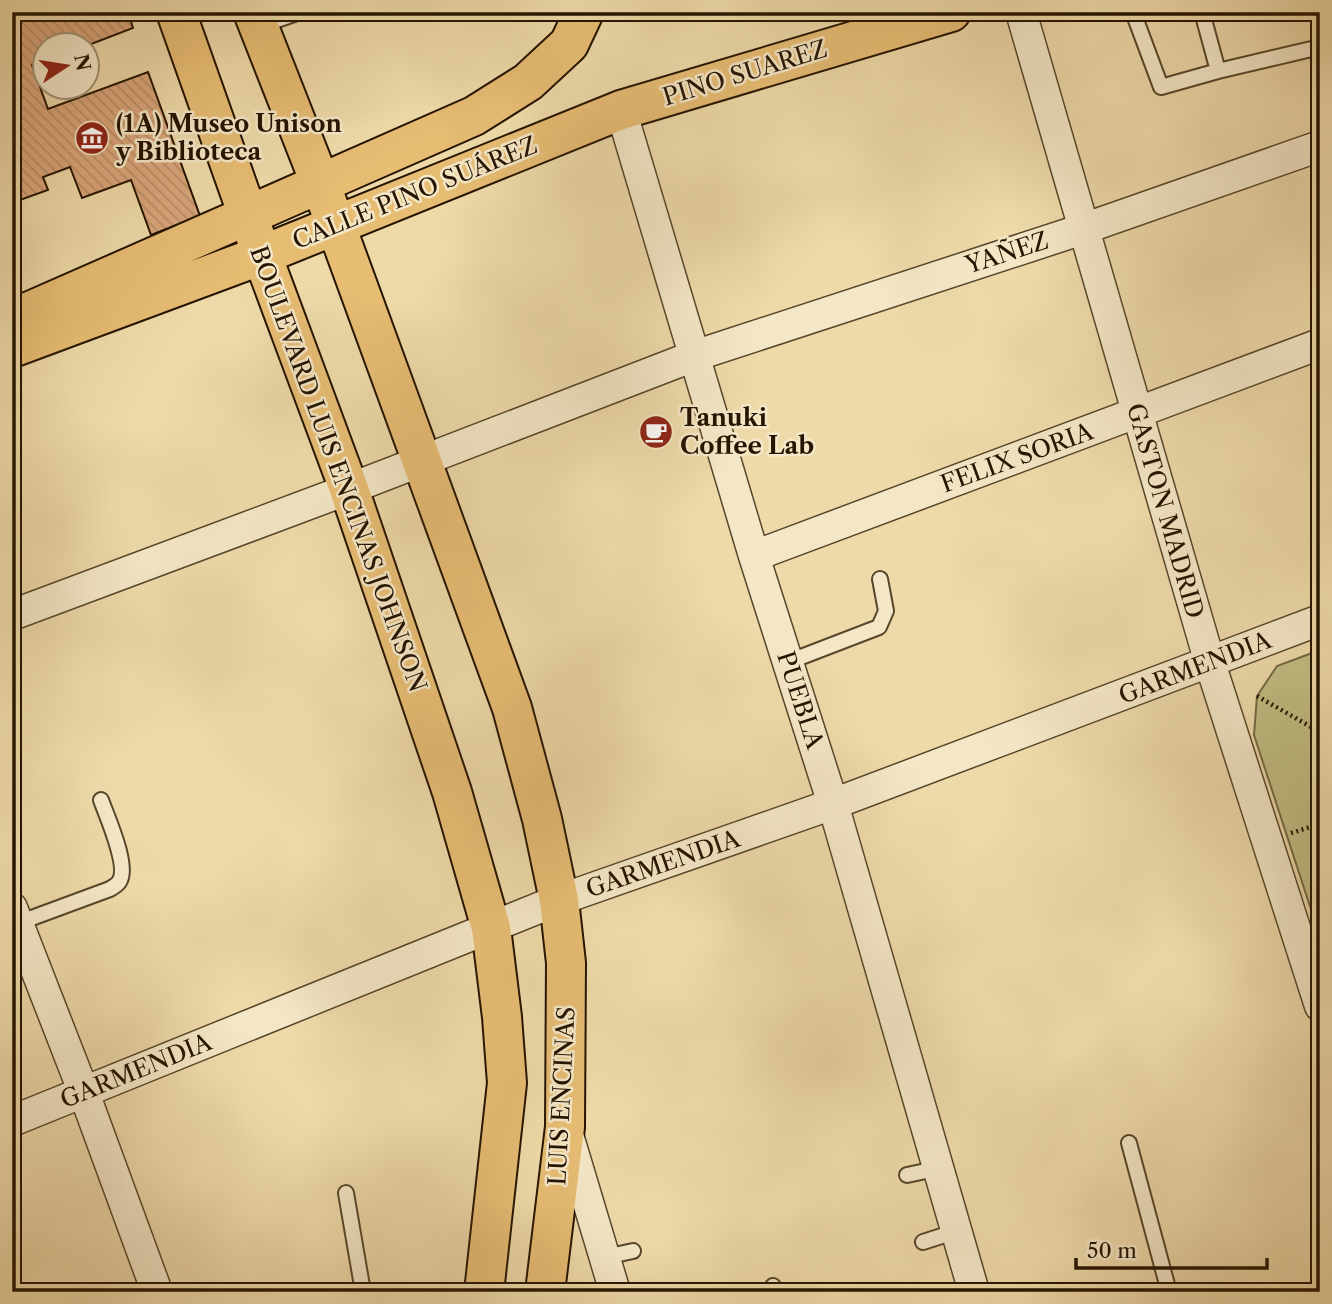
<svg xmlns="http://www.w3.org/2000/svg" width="1332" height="1304" viewBox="0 0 1332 1304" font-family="'Libre Caslon Text',serif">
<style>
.park{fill:#c0bd82;stroke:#726842;stroke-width:2}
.building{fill:url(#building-back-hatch);stroke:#251401;stroke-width:2}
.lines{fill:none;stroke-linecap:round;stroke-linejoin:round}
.lane-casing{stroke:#57462b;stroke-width:18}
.street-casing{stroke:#57462b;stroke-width:33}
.primary-casing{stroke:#251401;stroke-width:42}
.path{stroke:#251401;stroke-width:4.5;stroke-dasharray:2 3.5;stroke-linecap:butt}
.lane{stroke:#f4e7c7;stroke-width:14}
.street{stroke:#f4e7c7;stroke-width:30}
.primary{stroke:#e7bd74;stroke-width:38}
.labels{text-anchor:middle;stroke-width:5;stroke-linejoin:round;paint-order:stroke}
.street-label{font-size:24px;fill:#251401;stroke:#f4e7c7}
.poi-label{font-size:24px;font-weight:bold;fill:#251401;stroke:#f4e7c7;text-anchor:start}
</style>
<defs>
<pattern id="building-back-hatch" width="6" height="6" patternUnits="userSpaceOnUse" patternTransform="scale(1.75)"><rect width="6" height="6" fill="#d9a67b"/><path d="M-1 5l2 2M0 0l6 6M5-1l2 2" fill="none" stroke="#ba8e69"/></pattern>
</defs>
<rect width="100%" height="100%" fill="#eedaa9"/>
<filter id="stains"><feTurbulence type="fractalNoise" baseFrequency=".00286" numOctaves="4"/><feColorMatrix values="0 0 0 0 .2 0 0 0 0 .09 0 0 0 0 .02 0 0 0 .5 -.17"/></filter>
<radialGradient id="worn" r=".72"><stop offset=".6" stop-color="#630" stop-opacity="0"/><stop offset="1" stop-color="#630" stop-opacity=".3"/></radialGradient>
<path class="park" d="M1320,650V937L1254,735L1257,696L1277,666Z"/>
<path class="building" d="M12,12H128L133,28L86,46H46V60L32,65L48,109L148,72L200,216L151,235L131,180L82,198L70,167L43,177L48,190L20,200L12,179Z"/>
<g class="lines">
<g class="lane-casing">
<path id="lane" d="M1133,12L1161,87L1218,71L1202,12
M260,26L300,12
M1218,71L1320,47
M788,662L879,627L886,611L880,579
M18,923L110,889C113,887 117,885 119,882C130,867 107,817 101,800
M1129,1143L1169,1292
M907,1175L940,1168
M346,1193L362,1286L366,1292
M923,1242L957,1231
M605,1257L633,1251
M773,1286L774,1292"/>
</g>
<g class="street-casing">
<path id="street" d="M1021,12L1210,663L1320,1006
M621,110L754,556L833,804L974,1292
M754,556L1320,344
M12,615L349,489L694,356L1083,229L1320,146
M12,908L84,1093L157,1292
M12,1121L556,901L833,804L1320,620
M568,1135L615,1292"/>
</g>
<g class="primary-casing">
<path id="primary" d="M176,12L262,255L349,489L452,792L491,928L502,1017L507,1083L484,1292
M253,12L321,185L512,708L542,819L559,900L566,963L565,1127L545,1292
M12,319L474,116L528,82L569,44L584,12
M12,348L262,255L621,110L951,12"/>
</g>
<path class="path" d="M1257,696L1320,732
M1291,833L1320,824"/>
<use href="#lane" class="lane"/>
<use href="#street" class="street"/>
<use href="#primary" class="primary"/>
</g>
<defs>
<g id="museum-disc" transform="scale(1.75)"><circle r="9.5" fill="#8f2418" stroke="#f4e7c7"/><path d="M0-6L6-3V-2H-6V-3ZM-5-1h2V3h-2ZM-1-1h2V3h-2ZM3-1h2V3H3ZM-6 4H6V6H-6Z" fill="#fff"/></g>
<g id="cafe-disc" transform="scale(1.75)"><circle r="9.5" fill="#8f2418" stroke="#f4e7c7"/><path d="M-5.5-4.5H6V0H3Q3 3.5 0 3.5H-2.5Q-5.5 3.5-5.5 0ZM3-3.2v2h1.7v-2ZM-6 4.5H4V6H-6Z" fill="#fff"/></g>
</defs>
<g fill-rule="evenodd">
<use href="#museum-disc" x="92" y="138"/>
<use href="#cafe-disc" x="656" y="432"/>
</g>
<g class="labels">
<g class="street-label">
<text transform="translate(745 73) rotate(-17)" y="8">PINO SUAREZ</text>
<text transform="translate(415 193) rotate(-22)" y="8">CALLE PINO SUÁREZ</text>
<text transform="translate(1007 253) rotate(-18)" y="8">YAÑEZ</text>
<text transform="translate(1017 458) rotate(-20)" y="8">FELIX SORIA</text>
<text transform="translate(338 469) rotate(70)" y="8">BOULEVARD LUIS ENCINAS JOHNSON</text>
<text transform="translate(1165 511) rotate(74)" y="8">GASTON MADRID</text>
<text transform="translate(1195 668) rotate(-21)" y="8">GARMENDIA</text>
<text transform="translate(800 700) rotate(72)" y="8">PUEBLA</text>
<text transform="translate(663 864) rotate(-19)" y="8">GARMENDIA</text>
<text transform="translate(136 1071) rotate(-22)" y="8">GARMENDIA</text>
<text transform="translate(562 1096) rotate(-87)" y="8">LUIS ENCINAS</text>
</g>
<g class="poi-label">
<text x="116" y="132">(1A) Museo Unison<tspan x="116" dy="28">y Biblioteca</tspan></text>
<text x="680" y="426">Tanuki<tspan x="680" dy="28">Coffee Lab</tspan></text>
</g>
</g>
<rect width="1332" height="1304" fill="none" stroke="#eedaa9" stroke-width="42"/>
<rect x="14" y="14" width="1304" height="1276" fill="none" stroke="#251401" stroke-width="3.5"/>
<rect x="21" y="21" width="1290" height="1262" fill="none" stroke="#251401" stroke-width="2"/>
<g transform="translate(66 66) rotate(78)"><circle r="33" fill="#f4e7c7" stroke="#a19378" stroke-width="2"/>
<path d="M0-5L12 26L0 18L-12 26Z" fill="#8f2418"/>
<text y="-10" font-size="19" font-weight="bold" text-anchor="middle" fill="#251401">N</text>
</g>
<path d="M1076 1258v10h191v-10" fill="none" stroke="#251401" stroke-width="3.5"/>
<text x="1087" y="1258" font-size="21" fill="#251401" stroke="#f4e7c7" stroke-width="5" paint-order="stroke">50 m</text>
<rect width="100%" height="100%" filter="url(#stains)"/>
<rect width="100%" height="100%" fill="url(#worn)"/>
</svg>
